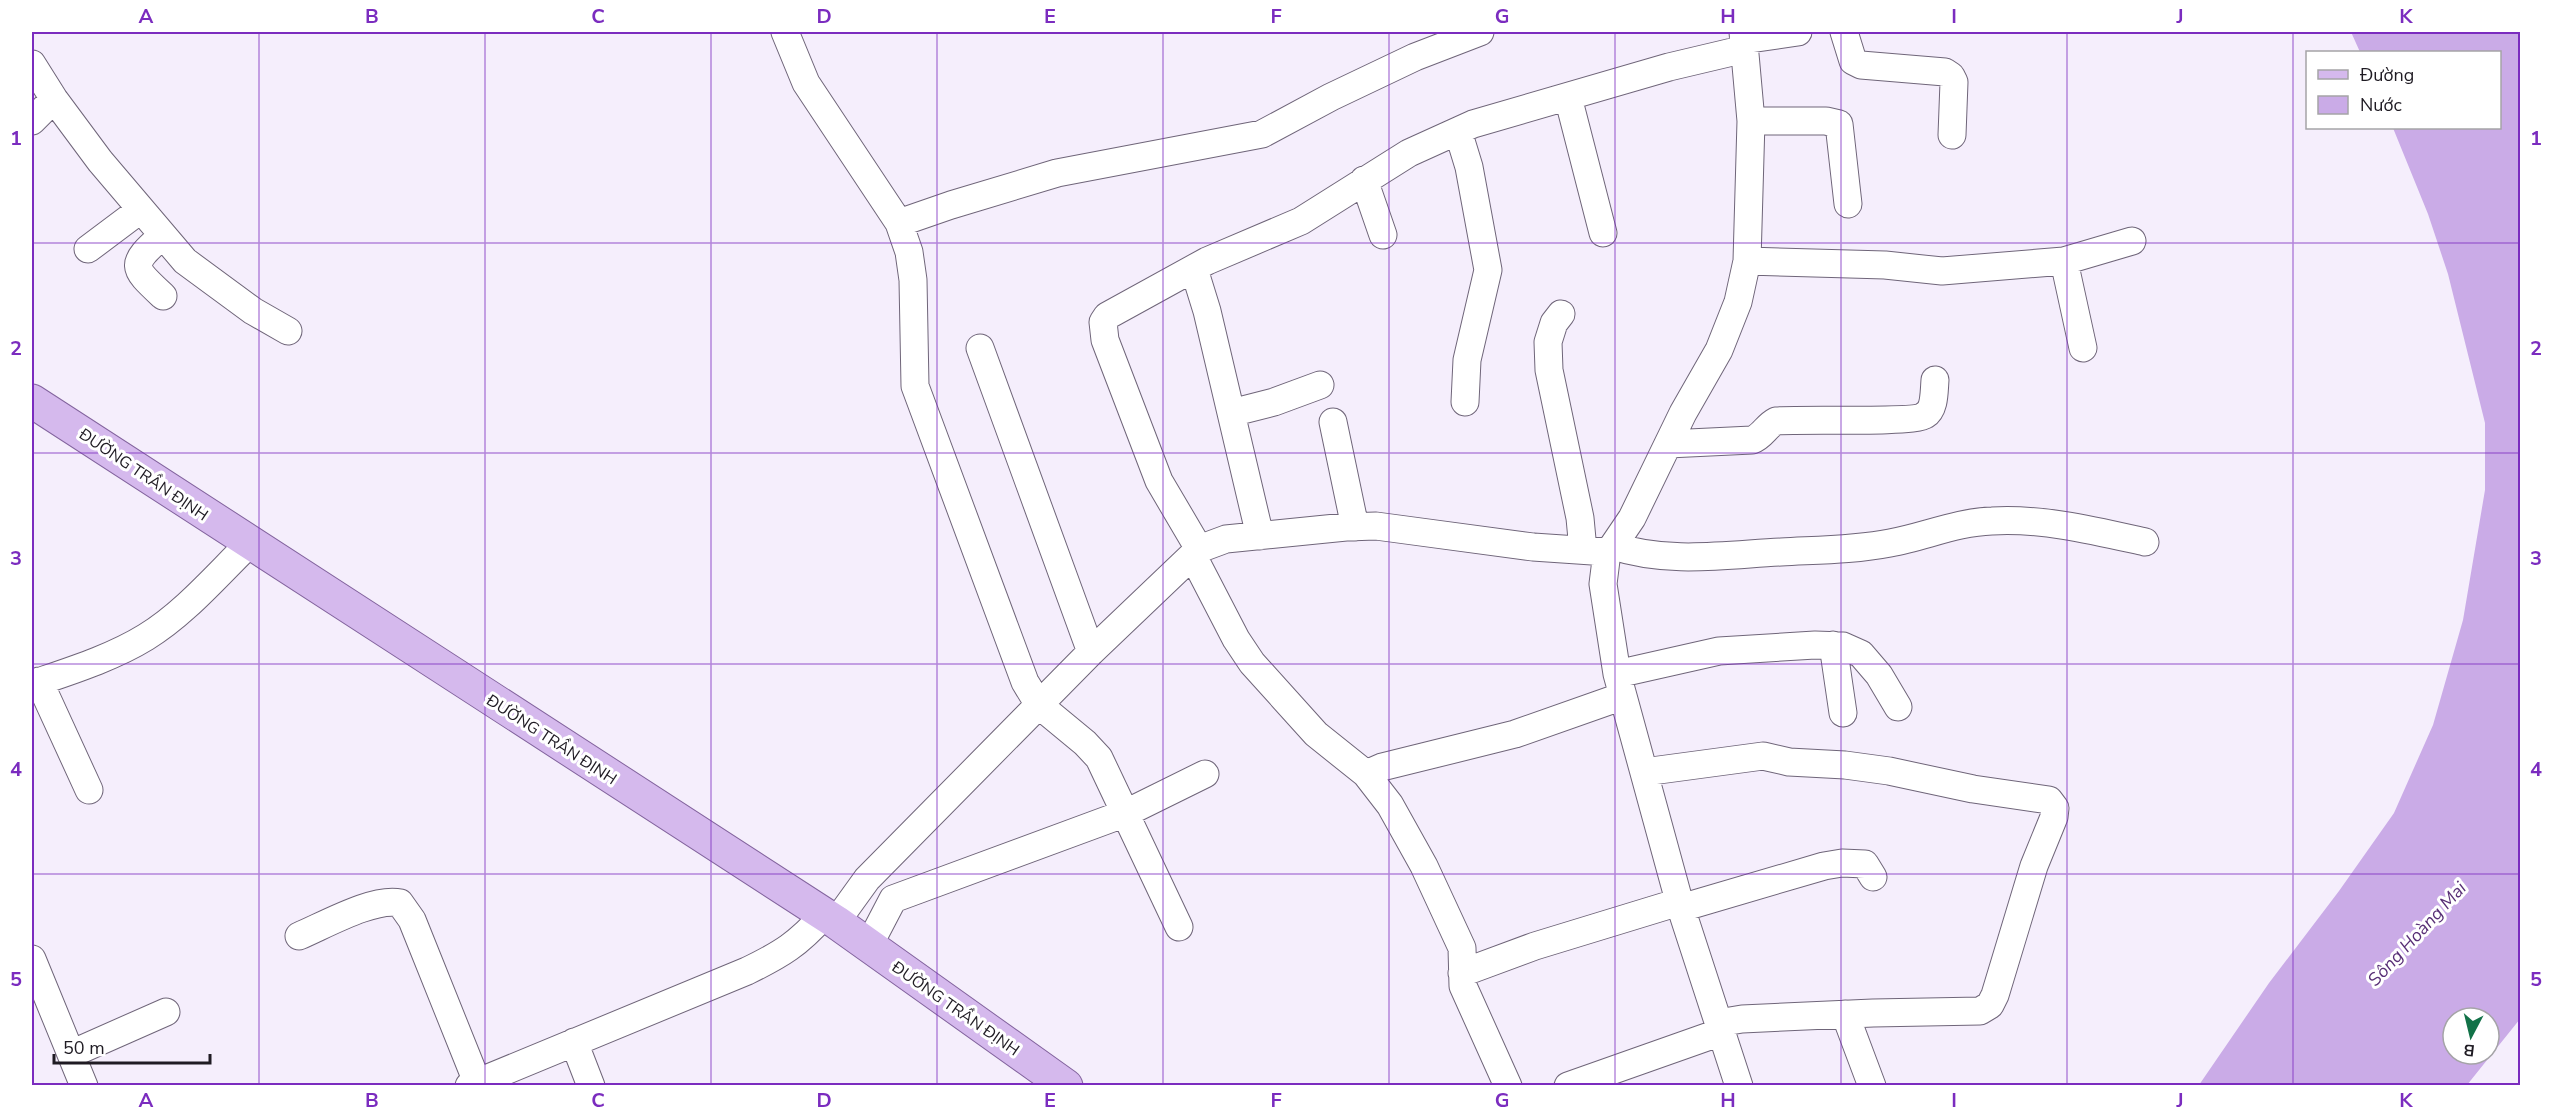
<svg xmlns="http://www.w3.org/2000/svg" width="2552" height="1117" viewBox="0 0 2552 1117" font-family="'Nunito Sans',sans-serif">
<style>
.water{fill:#caabe7;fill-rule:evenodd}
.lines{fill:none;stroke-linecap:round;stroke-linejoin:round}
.minor-casing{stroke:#6f6579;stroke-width:29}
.major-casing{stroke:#83649e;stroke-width:35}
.minor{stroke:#fff;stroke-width:27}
.major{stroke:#d5b9ed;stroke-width:33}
.grid{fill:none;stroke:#7b2cbf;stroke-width:1.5;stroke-opacity:0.55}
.labels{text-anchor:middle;stroke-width:6;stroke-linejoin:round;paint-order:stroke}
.street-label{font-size:16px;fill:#1f1b23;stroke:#fff}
.water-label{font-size:18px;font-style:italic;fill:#582f76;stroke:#fff}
.neatline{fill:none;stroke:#7b2cbf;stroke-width:2}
.grid-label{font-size:20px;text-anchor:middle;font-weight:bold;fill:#7b2cbf}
</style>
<rect width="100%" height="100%" fill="#f5eefc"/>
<path class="water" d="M2351,32H2520V1019L2467,1085H2199L2269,983L2339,891L2394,813L2433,725L2463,620L2485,490V423L2448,274L2428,214L2393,128H2500V52H2360ZM2453,1018H2489V1054H2453Z"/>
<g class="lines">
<g class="minor-casing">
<path id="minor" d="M785,32L806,83L899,223L909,252L913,280L915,386L1025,682L1039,705L1085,743L1099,758L1179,927
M1844,32L1853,61L1861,65L1945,72L1951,76L1954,82L1952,135
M1743,40L1798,32
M32,64L54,99L100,161L185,261L253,311L288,331
M1568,97L1603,233
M32,121L54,99
M1751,121H1826L1839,124L1848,204
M1458,131L1469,167L1488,270L1467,360L1465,402
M1364,180L1383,235
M899,223L951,205L1057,173L1262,134L1331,97L1415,57L1480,32
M162,236C129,265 132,267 163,296
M88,249L140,210
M1747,261L1885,265L1942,271L2064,261L2132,241
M2064,261L2083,348
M1194,269L1207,311L1260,536
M1561,314L1554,323L1548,342L1549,370L1580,518L1583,550
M980,348L1091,652
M1231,413L1274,402L1320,385
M1333,422L1355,527
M1668,444L1752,440C1763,436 1766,426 1776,421C1800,419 1915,423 1925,415C1935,409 1934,391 1935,380
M1613,546C1668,564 1724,555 1781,552C1817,550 1854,550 1890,543C1924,537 1957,522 1992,521C2044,518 2096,531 2145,542
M1199,549L1159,481L1105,340L1103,322L1107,316L1207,261L1301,221L1409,153L1473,124L1669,67L1745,49
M1193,556L1236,639L1252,663L1316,734L1366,774L1390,805L1424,866L1462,948L1463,986L1508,1086
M1833,645L1843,713
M1617,674L1719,651L1815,645L1843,646L1861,654L1879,675L1898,707
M39,681L89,790
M32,684C70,671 112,658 146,637C185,613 217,575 249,544
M1644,772L1763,756L1789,762L1845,765L1889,771L1973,789L2049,800L2055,808L2054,817L2034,866L1995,995L1990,1005L1980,1011L1873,1013L1742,1019L1718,1023
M1366,774L1382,767L1515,734L1623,696
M1681,908L1824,866L1842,863L1865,864L1873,877
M836,922L867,879L1091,652L1199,549L1226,539L1346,527L1376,526L1533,547L1607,552
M299,936C325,925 374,897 400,903L412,920L477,1082
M869,945L893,899L1126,813L1205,774
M32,959L84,1086
M1462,973L1535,946L1679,902
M1845,1014L1872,1086
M574,1042L591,1086
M71,1054L166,1012
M469,1086L747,971C782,954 798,944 824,915
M1568,1086L1721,1032
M1739,1086L1681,908L1617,674L1603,584L1607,552L1613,546L1632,518L1683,413L1719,350L1738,302L1747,261L1751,121L1743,32"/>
</g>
<g class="major-casing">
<path id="major" d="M32,401L836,922L1066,1086"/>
</g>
<use href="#minor" class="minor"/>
<use href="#major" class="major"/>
</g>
<path class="grid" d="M259,32V1086M485,32V1086M711,32V1086M937,32V1086M1163,32V1086M1389,32V1086M1615,32V1086M1841,32V1086M2067,32V1086M2293,32V1086M32,243H2520M32,453H2520M32,664H2520M32,874H2520"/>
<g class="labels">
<g class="street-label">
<text transform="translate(144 474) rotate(34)" y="6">ĐƯỜNG TRẦN ĐỊNH</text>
<text transform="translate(552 739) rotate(33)" y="6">ĐƯỜNG TRẦN ĐỊNH</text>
<text transform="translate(956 1008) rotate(35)" y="6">ĐƯỜNG TRẦN ĐỊNH</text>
</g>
<g class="water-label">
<text transform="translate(2417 934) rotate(-47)" y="6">Sông Hoàng Mai</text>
</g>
</g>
<rect width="2552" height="1117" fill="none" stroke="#ffffff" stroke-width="66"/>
<rect x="2306" y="51" width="195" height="78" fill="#ffffff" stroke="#a5a4a7" stroke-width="1.5"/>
<rect x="2318" y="70" width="30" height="9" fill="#d5b9ed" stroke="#a5a4a7" stroke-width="1.5"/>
<text x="2360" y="81" font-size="18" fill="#1f1b23">Đường</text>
<rect x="2318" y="96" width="30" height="18" fill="#caabe7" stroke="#a5a4a7" stroke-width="1.5"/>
<text x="2360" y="111" font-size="18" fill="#1f1b23">Nước</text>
<g transform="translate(2471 1036) rotate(187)"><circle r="28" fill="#ffffff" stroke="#a5a4a7" stroke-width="1.5"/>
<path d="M0-4.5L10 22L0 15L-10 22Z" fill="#127248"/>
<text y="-9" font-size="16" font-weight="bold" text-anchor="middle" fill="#1f1b23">B</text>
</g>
<path d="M54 1054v9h156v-9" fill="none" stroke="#1f1b23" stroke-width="3"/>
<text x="63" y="1054" font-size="18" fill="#1f1b23" stroke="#ffffff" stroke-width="4.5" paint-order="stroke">50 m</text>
<rect x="33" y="33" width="2486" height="1051" class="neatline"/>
<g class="grid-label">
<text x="146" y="23">A</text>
<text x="372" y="23">B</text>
<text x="598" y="23">C</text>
<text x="824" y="23">D</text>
<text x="1050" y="23">E</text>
<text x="1276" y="23">F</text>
<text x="1502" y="23">G</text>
<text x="1728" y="23">H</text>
<text x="1954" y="23">I</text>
<text x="2180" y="23">J</text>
<text x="2406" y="23">K</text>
<text x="16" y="145">1</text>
<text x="2536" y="145">1</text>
<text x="16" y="355">2</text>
<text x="2536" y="355">2</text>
<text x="16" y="565">3</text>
<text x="2536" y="565">3</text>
<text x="16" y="776">4</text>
<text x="2536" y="776">4</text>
<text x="16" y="986">5</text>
<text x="2536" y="986">5</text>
<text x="146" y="1107">A</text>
<text x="372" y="1107">B</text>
<text x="598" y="1107">C</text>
<text x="824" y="1107">D</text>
<text x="1050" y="1107">E</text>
<text x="1276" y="1107">F</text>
<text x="1502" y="1107">G</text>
<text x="1728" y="1107">H</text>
<text x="1954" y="1107">I</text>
<text x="2180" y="1107">J</text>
<text x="2406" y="1107">K</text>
</g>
</svg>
